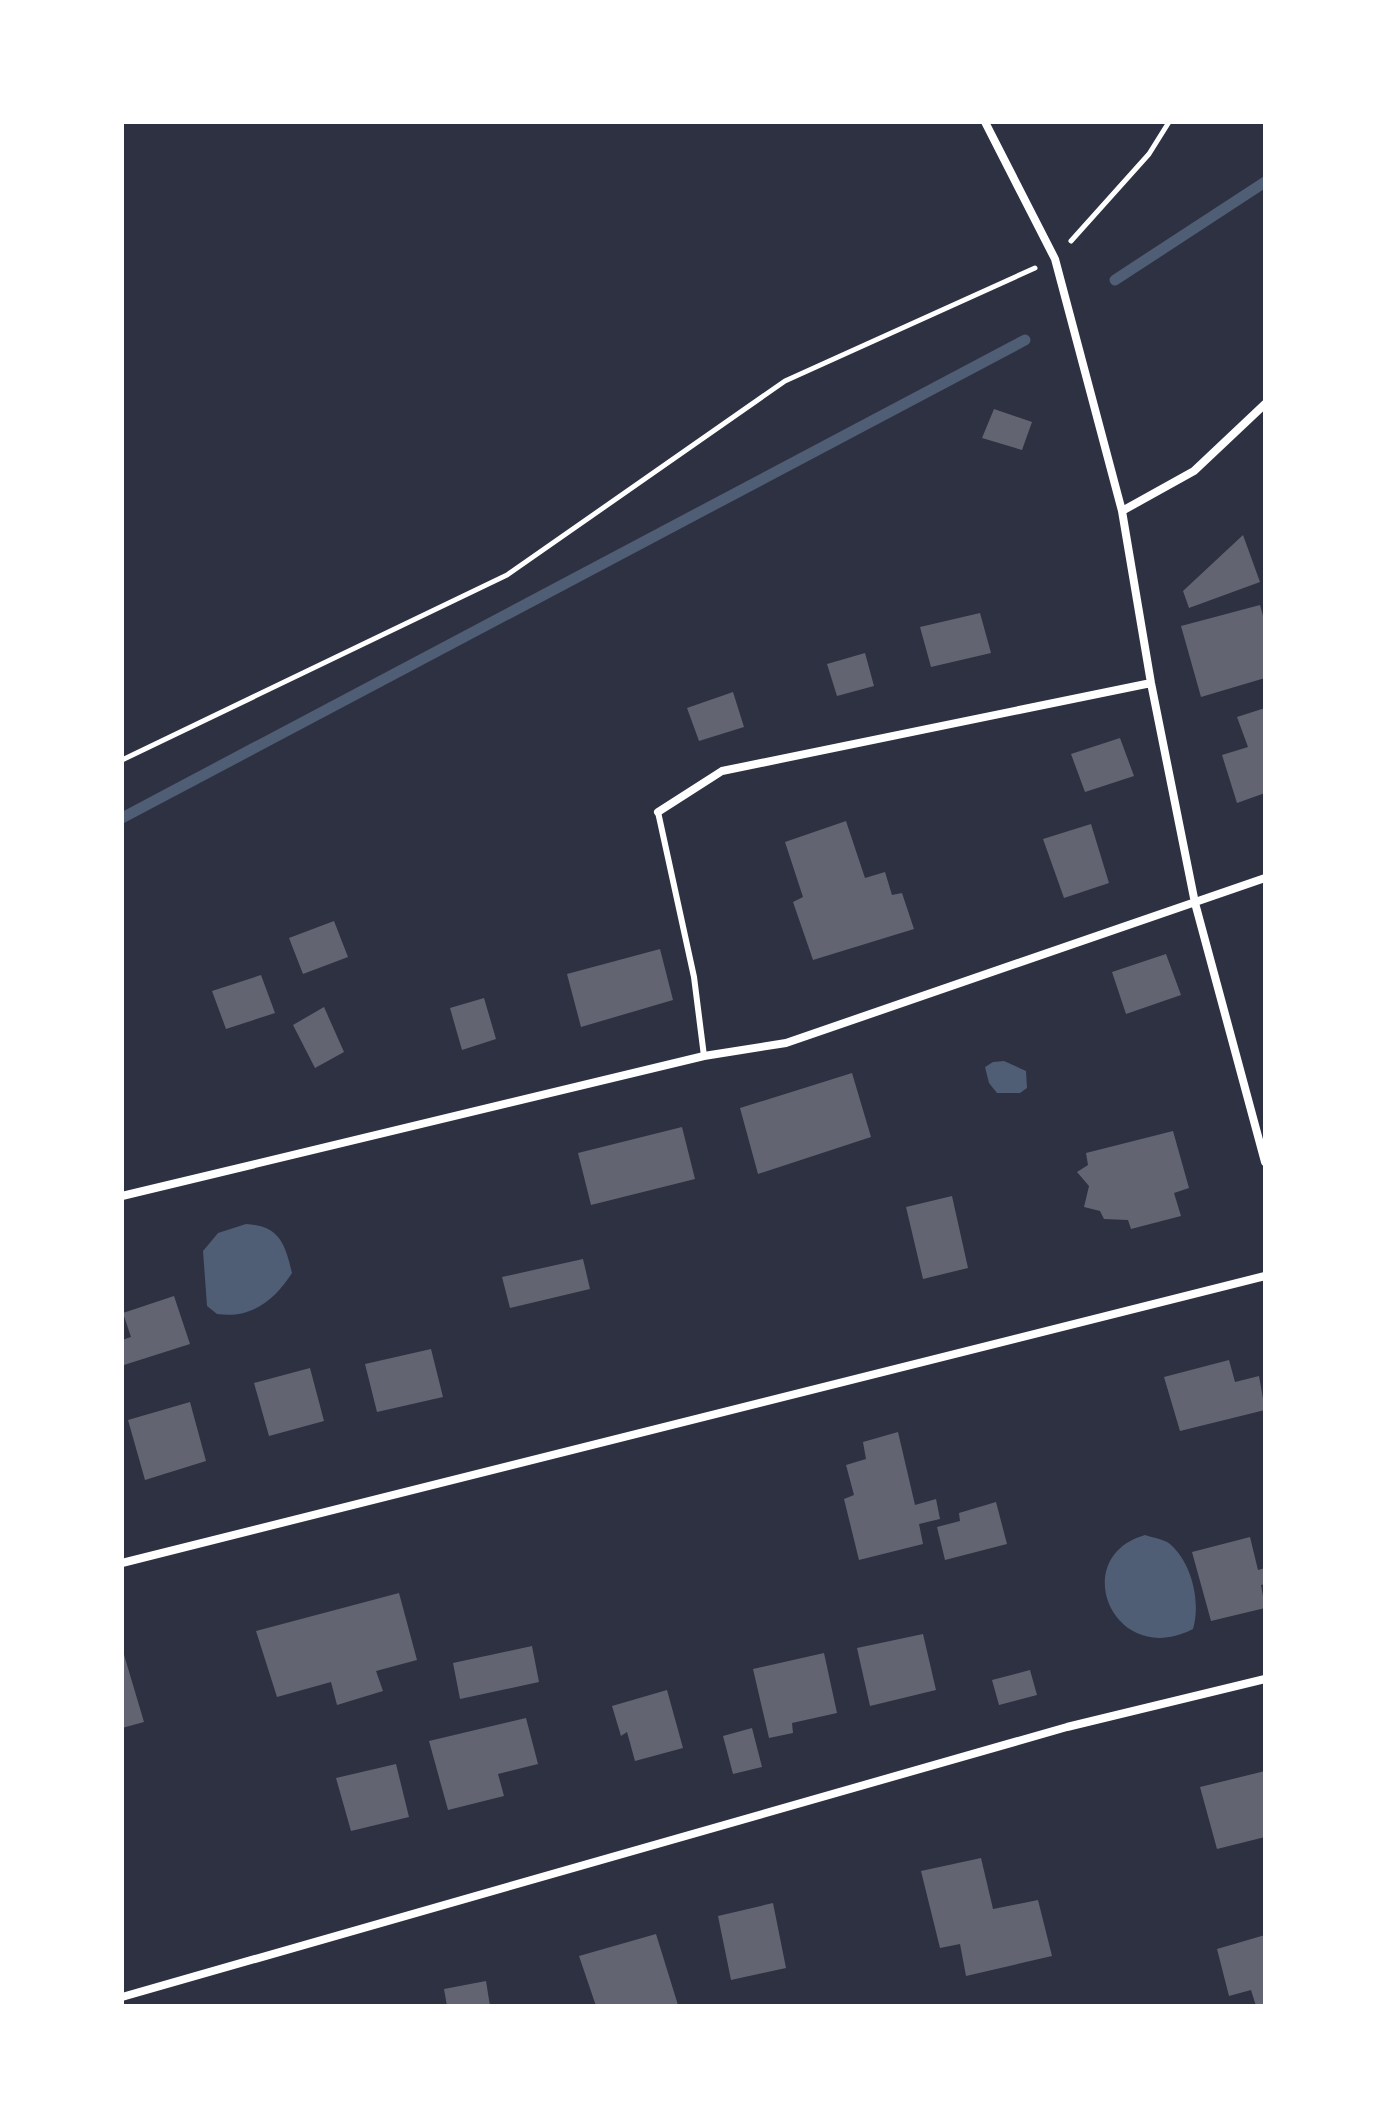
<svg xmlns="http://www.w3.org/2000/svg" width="1387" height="2128" viewBox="0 0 1387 2128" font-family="'Open Sans',sans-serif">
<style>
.water{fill:#4f5d75}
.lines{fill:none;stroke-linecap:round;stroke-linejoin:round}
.stream{stroke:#4f5d75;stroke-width:11}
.building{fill:#626471}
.path{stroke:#fff;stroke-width:5}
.service{stroke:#fff;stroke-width:6}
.minor{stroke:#fff;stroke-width:8}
</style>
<rect width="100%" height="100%" fill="#2d3142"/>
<path class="water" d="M1004,1061L1026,1071L1027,1088L1020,1093H997L989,1083L985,1067L993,1062Z
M246,1224C279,1226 285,1243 292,1273C275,1300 251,1319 217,1314L207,1306L203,1251L218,1233Z
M1145,1535C1153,1538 1164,1539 1170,1544C1192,1563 1201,1602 1193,1629C1113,1670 1067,1557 1145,1535Z"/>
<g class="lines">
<path class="stream" d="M1115,280L1265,182
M122,818L1025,340"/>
</g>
<path class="building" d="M994,409L1032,422L1022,450L982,438Z
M1243,535L1260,582L1189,608L1183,591Z
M1260,605L1265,623V678L1201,697L1181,626Z
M980,613L991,653L931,667L920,627Z
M865,653L874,686L837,696L827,664Z
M733,692L744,727L699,741L687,708Z
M1265,708V793L1237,803L1222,755L1248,747L1237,717Z
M1120,738L1134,776L1085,792L1071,754Z
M846,821L865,878L885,872L892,895L902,893L914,929L813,960L793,902L803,897L785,842Z
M1091,824L1109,883L1064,898L1043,839Z
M334,921L348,957L303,974L289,938Z
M660,949L673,1000L581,1027L567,974Z
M1166,954L1181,995L1126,1014L1112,972Z
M261,975L275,1013L226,1029L212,991Z
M484,998L496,1039L462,1050L450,1008Z
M324,1007L344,1052L315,1068L293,1025Z
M852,1073L871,1137L758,1174L740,1108Z
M682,1127L695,1179L591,1205L578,1153Z
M1173,1131L1189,1188L1174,1193L1181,1216L1131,1229L1128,1220L1104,1219L1100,1211L1084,1207L1089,1186L1077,1172L1088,1165L1086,1153Z
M952,1196L968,1268L923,1279L906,1207Z
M583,1259L590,1289L510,1308L502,1277Z
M174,1296L190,1344L124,1365L122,1340L131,1337L123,1313Z
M431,1349L443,1397L377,1412L365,1364Z
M1229,1360L1235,1382L1259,1376L1265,1410L1180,1431L1164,1377Z
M310,1368L324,1421L269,1436L254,1383Z
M190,1402L206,1461L145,1480L128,1420Z
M898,1432L915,1505L936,1499L940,1519L919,1524L923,1544L859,1560L844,1499L854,1495L846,1465L866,1459L863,1442Z
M996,1502L1007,1544L945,1560L937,1527L960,1521L959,1513Z
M1250,1537L1258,1570L1265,1568V1584L1261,1585L1265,1608L1211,1621L1192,1552Z
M399,1593L417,1660L376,1671L383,1691L337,1705L331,1682L277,1697L256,1631Z
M923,1634L936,1690L870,1706L857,1648Z
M532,1646L539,1682L460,1699L453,1663Z
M122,1648L144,1722L122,1728Z
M824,1653L837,1713L792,1723L793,1733L769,1738L753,1669Z
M1030,1670L1037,1695L999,1705L992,1680Z
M667,1690L683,1748L635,1761L627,1732L621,1736L612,1706Z
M526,1718L538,1764L498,1774L504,1796L448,1810L429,1741Z
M752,1728L762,1767L733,1774L723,1736Z
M396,1764L409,1817L351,1831L336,1778Z
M1265,1771V1837L1217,1849L1200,1787Z
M981,1858L993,1909L1038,1900L1052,1956L966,1976L960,1944L940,1948L921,1871Z
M773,1903L786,1968L731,1980L718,1916Z
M656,1934L678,2005L596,2006L579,1956Z
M1265,1935V2006H1256L1251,1990L1229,1996L1217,1949Z
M486,1981L490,2006H447L444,1989Z"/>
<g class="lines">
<path class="path" d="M1071,241L1149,154L1169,122
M122,760L507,575L785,381L1035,268"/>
<path class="service" d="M658,812L694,977L704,1056"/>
<path class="minor" d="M985,122L1055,259L1122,511
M1265,404L1194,471L1122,511L1151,683L1195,903L1265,1162
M658,812L722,771L1151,683
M122,1196L704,1056L786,1043L1265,878
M122,1563L1265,1276
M122,1997L1067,1727L1265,1679"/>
</g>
<rect width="1387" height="2128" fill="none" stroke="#ffffff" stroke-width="248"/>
</svg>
